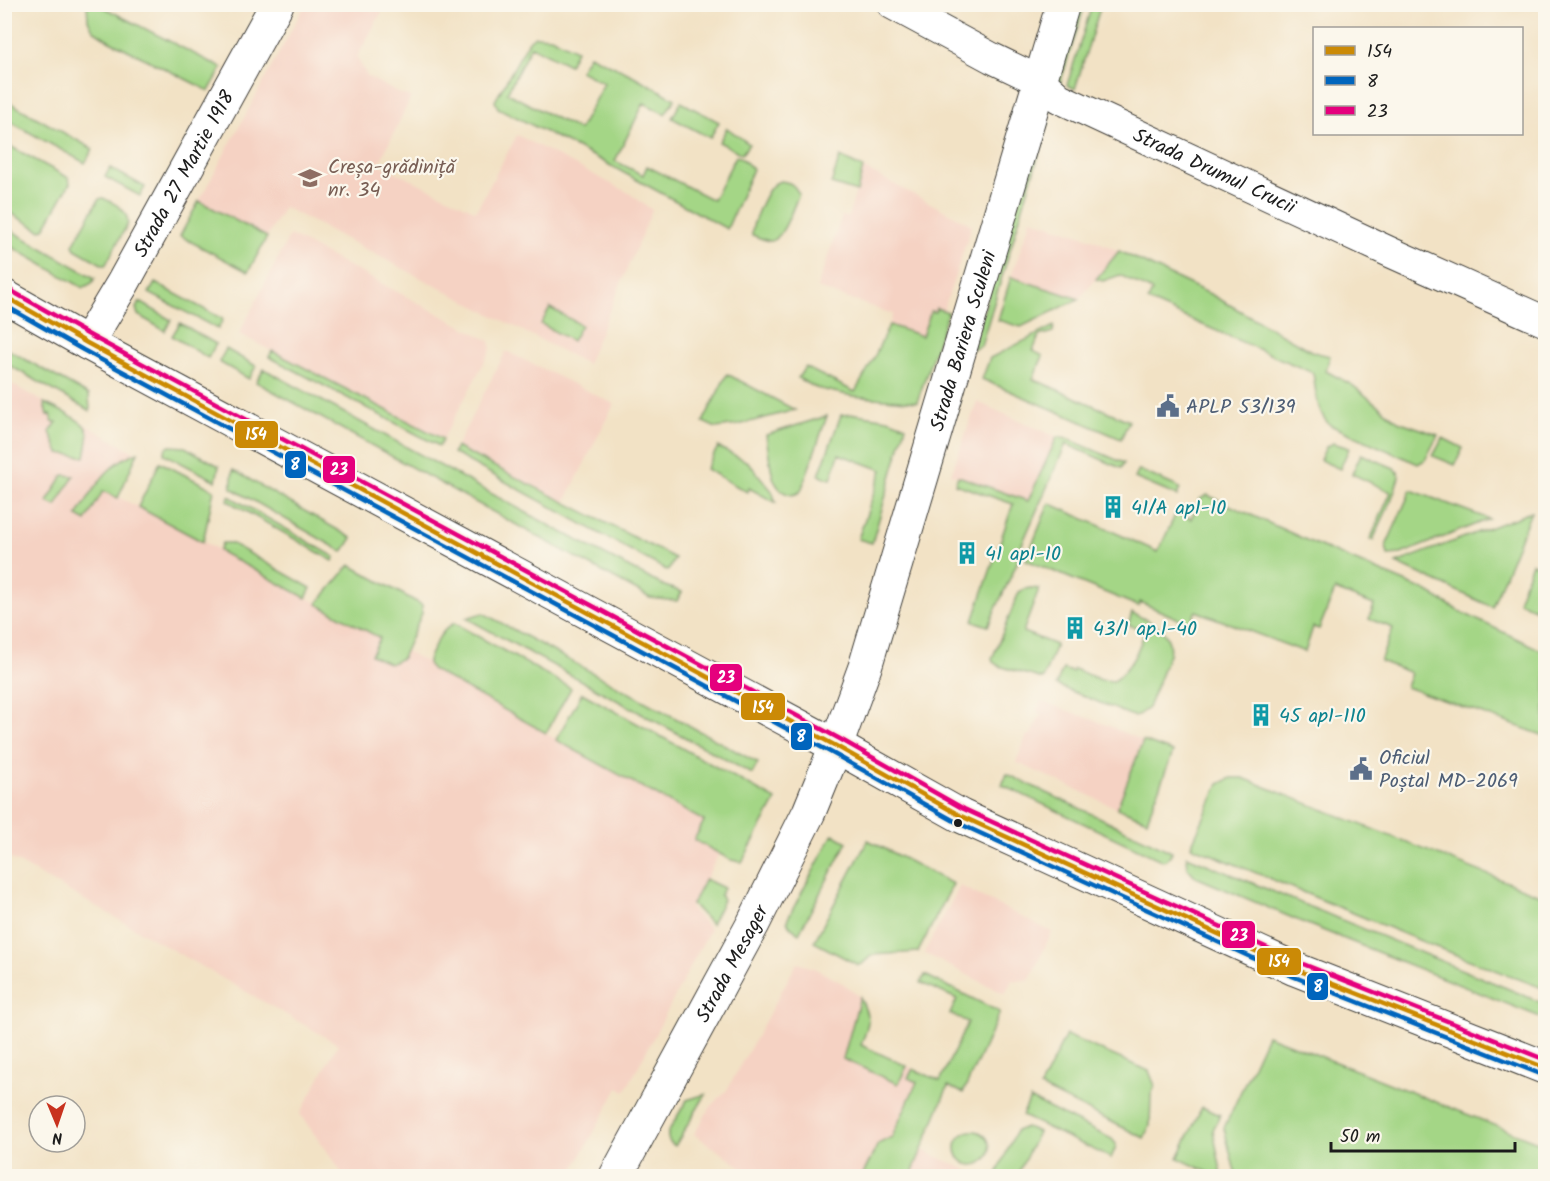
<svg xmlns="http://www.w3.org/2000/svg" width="1550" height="1181" viewBox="0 0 1550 1181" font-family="Kalam,sans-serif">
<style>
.built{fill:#f5d2c3}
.green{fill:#a4d686;stroke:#607951;stroke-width:1.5}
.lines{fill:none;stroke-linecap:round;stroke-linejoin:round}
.street-casing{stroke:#3c3a35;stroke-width:32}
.secondary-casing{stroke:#3c3a35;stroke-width:35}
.primary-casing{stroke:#3c3a35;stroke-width:35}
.street{stroke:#fff;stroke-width:30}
.secondary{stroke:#fff;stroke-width:33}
.primary{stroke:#fff;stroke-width:33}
.bus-1-casing{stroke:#fbf7ec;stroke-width:9}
.bus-2-casing{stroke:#fbf7ec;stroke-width:9}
.bus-3-casing{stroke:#fbf7ec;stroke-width:9}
.bus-1{stroke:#cb8a06;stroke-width:4.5}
.bus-2{stroke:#0065bd;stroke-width:4.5}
.bus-3{stroke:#e5007d;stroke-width:4.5}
.bus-dot{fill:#1c1c1c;stroke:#fbf7ec;stroke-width:2}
.labels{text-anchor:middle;stroke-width:4.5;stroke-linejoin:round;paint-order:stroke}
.education-label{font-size:20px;fill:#785e54;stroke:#fbf7ec;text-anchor:start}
.street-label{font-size:20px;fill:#1c1c1c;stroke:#fbf7ec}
.service-label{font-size:20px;fill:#4e5e75;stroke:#fbf7ec;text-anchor:start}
.culture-label{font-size:20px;fill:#0d838f;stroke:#fbf7ec;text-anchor:start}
.line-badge{stroke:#fbf7ec;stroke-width:2}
.badge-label{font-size:16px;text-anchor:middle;font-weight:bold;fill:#fff}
</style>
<rect width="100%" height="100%" fill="#fbf7ec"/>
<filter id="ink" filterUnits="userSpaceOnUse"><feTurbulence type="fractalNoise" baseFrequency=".0167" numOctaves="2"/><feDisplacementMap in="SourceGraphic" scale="12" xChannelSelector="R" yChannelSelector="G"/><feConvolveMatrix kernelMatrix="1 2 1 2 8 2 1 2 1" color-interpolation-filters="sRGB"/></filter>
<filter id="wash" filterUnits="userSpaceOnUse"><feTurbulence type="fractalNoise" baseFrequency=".008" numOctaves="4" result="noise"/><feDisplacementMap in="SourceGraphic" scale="24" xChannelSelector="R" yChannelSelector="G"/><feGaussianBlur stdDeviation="1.35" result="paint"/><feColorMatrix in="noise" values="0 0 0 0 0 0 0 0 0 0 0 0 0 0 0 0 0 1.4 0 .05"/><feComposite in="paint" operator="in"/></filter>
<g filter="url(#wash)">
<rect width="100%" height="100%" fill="#f2e2c5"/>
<path class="built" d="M386,4L357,57L367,76L398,93L411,97L379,164L476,211L517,135L629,193L652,210L587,364L284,207L267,237L199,201L305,5Z
M863,168L972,225L934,339L889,325L893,314L817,288L842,216L848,218Z
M1031,219L1092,239L1119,251L1079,299L1011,277Z
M290,235L490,341L491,349L443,439L239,334Z
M506,351L614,404L565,502L456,447Z
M4,380L136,453L115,463L105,473L96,487L147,511L428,663L431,670L704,821L694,840L719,854L690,907L710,929L625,1092L618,1088L570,1176H344L300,1114L338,1044L5,855Z
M977,402L1057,437L1028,501L951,474Z
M1041,701L1102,723L1143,741L1117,808L1016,762L1027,735L1030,736L1041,714L1037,711Z
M960,886L1052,932L1029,981L1012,980L1005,994L924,953Z
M797,963L814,968L844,984L860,997L843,1059L898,1084L907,1066L913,1069L909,1078L917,1082L892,1137L981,1176H754L694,1134L711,1106L727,1090Z"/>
<path class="green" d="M87,5H99L222,68L209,91L110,41L93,30L88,20Z
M1078,5H1085L1060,84L1057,79Z
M1092,5H1101L1075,89L1067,85Z
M535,36L551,37L576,50L569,65L531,46L507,93L579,130L604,83L580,71L589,55L632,75L675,99L665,114L644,103L615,161L643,175L647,166L713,200L736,156L740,157L753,169L727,229L593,156L498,108L495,101L529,41Z
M5,100L93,149L85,163L5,119Z
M681,102L719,122L710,138L672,118Z
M1042,119L1049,121L981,346L972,350Z
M727,128L749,144L742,154L719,142Z
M4,143L69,178L70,183L44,229L40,230L5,210Z
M840,157L863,168L857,192L831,184Z
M110,168L145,187L140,196L105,177Z
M780,181C790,182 794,184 799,194C794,204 783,240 771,241C766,241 758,237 752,235C751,224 764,196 771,187C773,185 777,182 780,181Z
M103,198C115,204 127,208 128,223L105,266L75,249L73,245L99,199Z
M199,201L267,237L248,272L180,236Z
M5,227L95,278L92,283L83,288L5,243Z
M1119,251L1212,295L1313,352L1330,356L1326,371L1352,385L1398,421L1438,435L1425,460L1418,464L1330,425C1316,413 1316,390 1313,373L1148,301L1152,291L1120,275L1103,281L1096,279Z
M1011,277L1079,299L1021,327L998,320Z
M155,283L223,319L218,329L149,293Z
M140,302L171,320L165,331L138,315L136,308Z
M550,308L581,325L572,341L541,324Z
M936,308L948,312L917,402L852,396L816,388L798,378L805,367L855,392L873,360L889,325L922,336L931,311L935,312Z
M180,323L216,344L208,358L172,336Z
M1054,326L1053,332L1039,336L1033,351L1043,356L1033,379L1129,421L1121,439L982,379L990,358Z
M5,348L89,395L90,411L5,363Z
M226,349L256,366L249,379L219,362Z
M272,351L443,439L439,446L269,357Z
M264,369L556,529L662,585L682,592L677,601L650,598L256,382Z
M727,374L795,410L738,425L716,428L703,422Z
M44,403C53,407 82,420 86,428C91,435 86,449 85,457L59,453L50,432L57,422H52L50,414L47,415Z
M856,414L888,419L906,426L872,543L858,539L882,470L839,454L831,479L819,475L841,415Z
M827,416L801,491C790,500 779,491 774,480C770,468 768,448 766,435Z
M1057,437L1068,439L1124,463L1121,468L1066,444L1019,551L1017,563L988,626L973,621L1013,504L955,484L958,476L1028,501Z
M1443,438L1463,448L1455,465L1433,456Z
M1333,443L1349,448L1340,469L1320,460L1326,447Z
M170,446L185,447L219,466L216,481L164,454L166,448Z
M456,447L675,558L668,571L453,453Z
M718,447L748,462L772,491L776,503L749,488L747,492L706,469Z
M138,452L118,498L103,491L86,521L77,516C94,489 106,463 138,452Z
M1361,454L1394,468L1398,472L1399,477L1391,501L1373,540H1370L1391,492L1352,474Z
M160,462L214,490L203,542L138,507Z
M233,470L352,538L343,552L231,488Z
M1139,470L1180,488L1177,496L1135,478Z
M63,475L74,476L56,506L47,502Z
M1411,490L1489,519L1401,554L1388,555L1386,546Z
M1207,495L1313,543L1426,591L1461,612L1543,651L1546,652L1545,736L1406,687L1411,673L1380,661L1393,628L1369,619L1374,605L1335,590L1319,629L1313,627L1305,652L1196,611L1190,624L1140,602L1138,606L1026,560L1049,503L1158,552L1177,511L1191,519L1200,499Z
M229,496L335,557L333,561L228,501Z
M1531,512L1492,607L1396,563Z
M222,543H231L311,588L306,598L219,551Z
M1532,563L1545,568V614L1518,601Z
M350,565L422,605V613L402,658L390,664L371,655L380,638L317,604Z
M1031,588L1039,589L1023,632L1056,645L1043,679L999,666L993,662L992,659L1019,592L1025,589Z
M483,613L758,763L752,774L466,618Z
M1132,613C1150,621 1174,631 1169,654L1148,708L1135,717L1056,685L1063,669L1072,672L1074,669L1101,680L1114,681C1132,666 1138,652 1145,630L1128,625Z
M454,623L571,688L546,733L431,669L428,663V660C435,645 439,632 454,623Z
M582,693L776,800L742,862L731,860L694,840L704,821L556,740Z
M1143,741L1173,752L1147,820L1117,808Z
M1007,774L1172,852L1168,859L1163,861L1002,785Z
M1231,778H1243L1545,897V989L1433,946L1191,846L1219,784Z
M833,834L847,842L799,933C793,929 789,928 787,920Z
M868,840L953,884L918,952L872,955L862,964L858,965L814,942Z
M1187,856L1545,1004V1019L1302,922L1196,877L1187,867Z
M705,879L724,888L720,895L723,900L711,924L692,904Z
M925,975L1000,1012L963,1093L948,1086L911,1176H862L878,1144L892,1137L917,1082L908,1078L913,1069L940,1081L968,1022L950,1014L957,999L921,983Z
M860,997C871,1021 870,1021 861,1045L907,1066L898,1084L843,1059Z
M1066,1035L1149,1071L1155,1086L1151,1095L1150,1125L1144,1138L1040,1087Z
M1267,1035L1545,1145V1176H1236L1224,1128Z
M706,1094L675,1146C669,1142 667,1139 668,1132L687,1100Z
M1030,1099L1112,1139L1116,1144L1115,1149L1111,1158L1022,1116Z
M1202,1107L1220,1115L1213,1130L1222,1176H1216L1178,1158Z
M1026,1127L1038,1132L1017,1176H996L1016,1131Z
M956 1148a17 17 0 1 1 34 0a17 17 0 1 1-34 0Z"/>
</g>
<g filter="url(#ink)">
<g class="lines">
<g class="street-casing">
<g id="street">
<path id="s1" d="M892,4L992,58L1040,81L1059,98L1392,253L1546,322"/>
</g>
</g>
<g class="secondary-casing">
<g id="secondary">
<path id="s2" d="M87,343L123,283L277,4"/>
<path id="s3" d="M616,1176L753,924L809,812L836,746L865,667L1063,4"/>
</g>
</g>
<g class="primary-casing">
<path id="primary" d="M4,296L87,343L836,746L961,816L1295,969L1546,1068"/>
</g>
<use href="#street" class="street"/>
<use href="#secondary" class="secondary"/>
<use href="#primary" class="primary"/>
<g class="bus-1-casing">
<path id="bus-1" d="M4,296L87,343L836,746L961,816L1295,969L1546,1068"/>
</g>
<g class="bus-2-casing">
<path id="bus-2" d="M4,305L83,350L832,753L958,823L1292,976L1543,1075"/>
</g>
<g class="bus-3-casing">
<path id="bus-3" d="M8,289L91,336L840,739L964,809L1298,962L1546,1060"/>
</g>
<use href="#bus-1" class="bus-1"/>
<use href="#bus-2" class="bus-2"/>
<use href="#bus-3" class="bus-3"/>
</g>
</g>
<defs>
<g id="school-bare" transform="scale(1.8)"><path d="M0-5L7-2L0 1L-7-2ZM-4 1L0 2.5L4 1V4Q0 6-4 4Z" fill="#8d6e63" stroke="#fbf7ec" stroke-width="2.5" paint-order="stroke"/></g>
<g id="civic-bare" transform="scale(1.8)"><path d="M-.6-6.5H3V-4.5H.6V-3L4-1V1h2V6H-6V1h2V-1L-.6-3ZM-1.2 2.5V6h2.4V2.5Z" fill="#5c6f8a" stroke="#fbf7ec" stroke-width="2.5" paint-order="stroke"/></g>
<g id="building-bare" transform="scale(1.8)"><path d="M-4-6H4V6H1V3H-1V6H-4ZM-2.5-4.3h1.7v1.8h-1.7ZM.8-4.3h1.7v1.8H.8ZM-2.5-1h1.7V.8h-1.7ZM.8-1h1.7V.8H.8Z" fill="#0f9aa8" stroke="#fbf7ec" stroke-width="2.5" paint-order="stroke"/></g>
</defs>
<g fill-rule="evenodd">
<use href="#school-bare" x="310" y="178"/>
<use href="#civic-bare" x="1168" y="406"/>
<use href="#building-bare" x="1113" y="507"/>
<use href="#building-bare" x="967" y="553"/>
<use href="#building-bare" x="1075" y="628"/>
<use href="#building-bare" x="1261" y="715"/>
<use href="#civic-bare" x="1361" y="769"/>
</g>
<circle class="bus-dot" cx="958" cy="823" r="5"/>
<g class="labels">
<g class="education-label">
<text x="328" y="173">Creșa-grădiniță<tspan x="328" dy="23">nr. 34</tspan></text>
</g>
<g class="street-label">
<text dy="7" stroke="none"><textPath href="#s1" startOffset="364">Strada Drumul Crucii</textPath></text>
<text dy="7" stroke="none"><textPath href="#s2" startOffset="195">Strada 27 Martie 1918</textPath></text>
<text dy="7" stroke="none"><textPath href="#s3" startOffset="908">Strada Bariera Sculeni</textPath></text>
<text dy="7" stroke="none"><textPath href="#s3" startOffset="242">Strada Mesager</textPath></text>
</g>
<g class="service-label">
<text x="1186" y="413">APLP 53/139</text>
<text x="1379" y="764">Oficiul<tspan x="1379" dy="23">Poștal MD-2069</tspan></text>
</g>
<g class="culture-label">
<text x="1131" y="514">41/A ap1-10</text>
<text x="985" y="560">41 ap1-10</text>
<text x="1093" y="635">43/1 ap.1-40</text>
<text x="1279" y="722">45 ap1-110</text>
</g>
</g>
<g class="line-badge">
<rect x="234" y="420" width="45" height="29" rx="6" fill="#cb8a06"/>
<rect x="284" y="450" width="23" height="29" rx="6" fill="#0065bd"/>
<rect x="322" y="455" width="34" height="29" rx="6" fill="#e5007d"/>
<rect x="709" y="663" width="34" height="29" rx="6" fill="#e5007d"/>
<rect x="740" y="692" width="46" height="29" rx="6" fill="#cb8a06"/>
<rect x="790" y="722" width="23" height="29" rx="6" fill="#0065bd"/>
<rect x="1221" y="920" width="35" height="29" rx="6" fill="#e5007d"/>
<rect x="1256" y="947" width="46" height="29" rx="6" fill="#cb8a06"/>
<rect x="1306" y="972" width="23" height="29" rx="6" fill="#0065bd"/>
</g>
<g class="badge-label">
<text x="256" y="440">154</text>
<text x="295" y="470">8</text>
<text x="339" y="475">23</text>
<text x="726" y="683">23</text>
<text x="763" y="713">154</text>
<text x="801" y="742">8</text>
<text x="1239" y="941">23</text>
<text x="1279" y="967">154</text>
<text x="1318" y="992">8</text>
</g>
<rect width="1550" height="1181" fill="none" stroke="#fbf7ec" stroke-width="24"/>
<rect x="1313" y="27" width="210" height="108" fill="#fbf7ec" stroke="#a29f99" stroke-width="1.5"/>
<rect x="1325" y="46" width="30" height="9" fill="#cb8a06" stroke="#a29f99" stroke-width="1.5"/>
<text x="1367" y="57" font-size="18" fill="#1c1c1c">154</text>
<rect x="1325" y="76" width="30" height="9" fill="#0065bd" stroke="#a29f99" stroke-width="1.5"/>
<text x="1367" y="87" font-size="18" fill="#1c1c1c">8</text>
<rect x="1325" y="106" width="30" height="9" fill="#e5007d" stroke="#a29f99" stroke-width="1.5"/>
<text x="1367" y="117" font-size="18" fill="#1c1c1c">23</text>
<g transform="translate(57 1124) rotate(178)"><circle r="28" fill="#fbf7ec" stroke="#a29f99" stroke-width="1.5"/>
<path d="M0-4.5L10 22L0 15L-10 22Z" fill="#c8321e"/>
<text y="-9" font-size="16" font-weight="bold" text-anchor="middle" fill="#1c1c1c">N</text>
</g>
<path d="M1331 1142v9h184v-9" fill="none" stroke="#1c1c1c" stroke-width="3"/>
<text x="1340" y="1142" font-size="18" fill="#1c1c1c" stroke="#fbf7ec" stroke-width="4.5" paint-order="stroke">50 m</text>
</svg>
